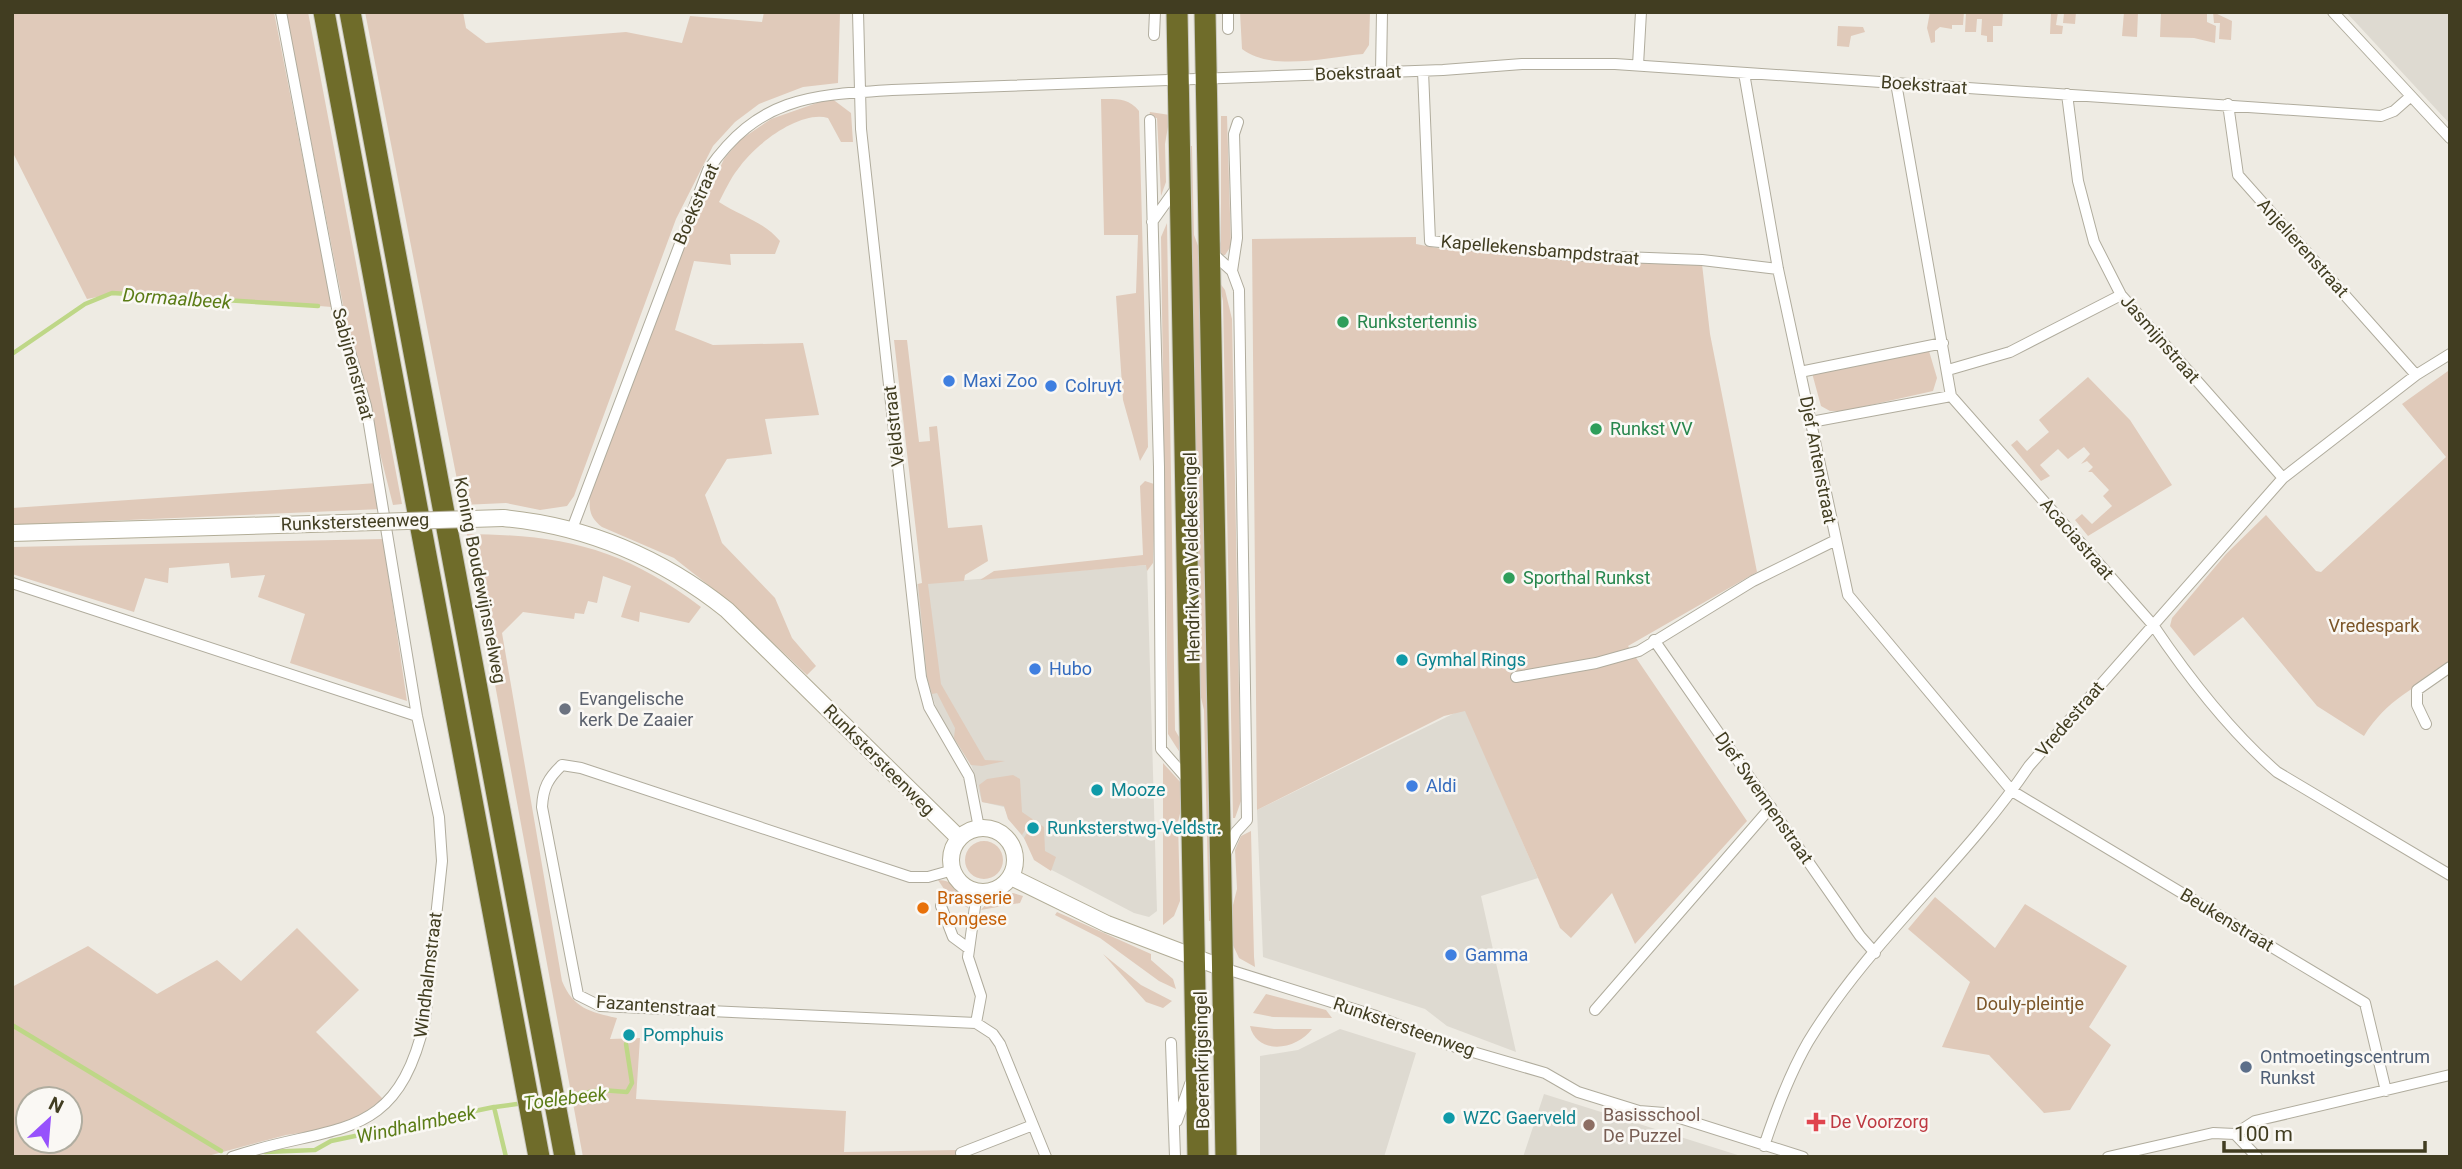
<svg xmlns="http://www.w3.org/2000/svg" width="2462" height="1169" viewBox="0 0 2462 1169" font-family="Roboto,sans-serif">
<style>
.built{fill:#dedad1}
.green{fill:#e0caba;fill-rule:evenodd}
.lines{fill:none;stroke-linecap:round;stroke-linejoin:round}
.stream{stroke:#bed787;stroke-width:4.5}
.street-casing{stroke:#b0ac9d;stroke-width:12}
.secondary-casing{stroke:#b2ad97;stroke-width:18}
.highway-casing{stroke:#cac9c1;stroke-width:23}
.street{stroke:#fff;stroke-width:10}
.secondary{stroke:#fff;stroke-width:16}
.highway{stroke:#6f6c2a;stroke-width:21}
.secondary-bridge-casing{stroke:#b2ad97;stroke-width:18;stroke-linecap:butt}
.secondary-bridge{stroke:#fff;stroke-width:16}
.leisure-dot{fill:#2e9e5b;stroke:#faf8f4;stroke-width:2.5}
.shop-dot{fill:#3f7fe0;stroke:#faf8f4;stroke-width:2.5}
.culture-dot{fill:#0f9aa8;stroke:#faf8f4;stroke-width:2.5}
.worship-dot{fill:#6b7280;stroke:#faf8f4;stroke-width:2.5}
.food-dot{fill:#e8710a;stroke:#faf8f4;stroke-width:2.5}
.service-dot{fill:#5c6f8a;stroke:#faf8f4;stroke-width:2.5}
.health-dot{fill:#e0444e;stroke:#faf8f4;stroke-width:2.5}
.education-dot{fill:#8d6e63;stroke:#faf8f4;stroke-width:2.5}
.labels{text-anchor:middle;stroke-width:5;stroke-linejoin:round;paint-order:stroke}
.street-label{font-size:18px;fill:#413d21;stroke:#faf8f4}
.leisure-label{font-size:18px;fill:#27864d;stroke:#faf8f4;text-anchor:start}
.shop-label{font-size:18px;fill:#366cbe;stroke:#faf8f4;text-anchor:start}
.park-label{font-size:18px;fill:#7b5528;stroke:#faf8f4}
.culture-label{font-size:18px;fill:#0d838f;stroke:#faf8f4;text-anchor:start}
.worship-label{font-size:18px;fill:#5b616d;stroke:#faf8f4;text-anchor:start}
.food-label{font-size:18px;fill:#c56008;stroke:#faf8f4;text-anchor:start}
.service-label{font-size:18px;fill:#4e5e75;stroke:#faf8f4;text-anchor:start}
.education-label{font-size:18px;fill:#785e54;stroke:#faf8f4;text-anchor:start}
.health-label{font-size:18px;fill:#be3a42;stroke:#faf8f4;text-anchor:start}
.water-label{font-size:19px;font-style:italic;fill:#5b7c16;stroke:#faf8f4}
</style>
<rect width="100%" height="100%" fill="#eeebe3"/>
<path class="built" d="M2346,12H2450V124Z
M1147,565L1157,911L1149,917L1134,913L1046,867L1009,819L1004,807L982,802L972,767L939,715L926,680L917,584Z
M1465,708L1538,878L1481,896L1516,1052L1447,1026L1425,1009L1263,957L1257,810Z
M1340,1029L1416,1053L1384,1157H1260V1056L1298,1050Z
M1544,1094L1744,1157H1523Z"/>
<path class="green" d="M12,12H274L332,307L128,291L87,299L12,151Z
M286,12H308L402,504L393,505L344,310Z
M365,12H463L466,28L486,43L626,32L682,43L690,16L762,22L764,12H840L838,83L803,87L759,104L735,122L713,146L676,219L574,496L567,506L540,510L506,503L462,505Z
M1240,12H1370L1369,45L1363,54C1327,57 1272,72 1242,49Z
M1930,12H1964L1963,25H1952V29L1940,27L1935,31V42L1931,43L1927,28Z
M1966,12H2003L2002,26H1993V42H1987V36L1981,35L1982,19H1977L1976,32H1965Z
M2051,12H2076L2075,24L2063,23L2064,13L2058,12L2056,25L2063,26L2062,34H2050Z
M2124,12H2138L2137,37L2122,36Z
M2161,12H2207V22L2216,26L2215,43L2194,38L2160,37Z
M2213,12L2232,21L2231,40L2219,39L2220,23H2214Z
M1838,26L1863,27L1865,32L1851,36L1849,47L1837,46Z
M831,98L851,113L853,142H841L828,118C800,110 754,145 738,169C730,179 725,191 719,202C740,216 763,221 780,241L775,254H730L731,265L694,261L675,330L713,345L803,343L819,415L765,419L772,454L727,459L705,495L722,543L775,598L792,638L816,666L807,675L731,603L674,558L602,527C589,517 589,509 590,494L689,234L724,159L740,140L771,119Z
M1101,99C1117,99 1129,98 1139,111L1148,447L1140,461L1123,400L1116,296L1136,293L1138,235H1104Z
M1150,112L1170,115L1165,144L1166,182L1161,196L1157,118L1149,117Z
M1221,116H1227L1231,246L1225,255H1221L1218,248L1221,241Z
M1188,146H1192L1194,235L1200,251L1214,921H1209L1204,710L1197,681Z
M1167,223L1175,730L1182,742V756L1168,734L1161,237Z
M1416,237V244L1442,249L1702,264L1710,334L1757,572L1628,646L1747,821L1635,944L1612,893L1571,938L1560,928L1465,711L1444,716L1257,810L1252,239Z
M1219,282L1225,290L1232,319L1241,801L1235,818H1233L1223,301Z
M894,340H907L919,442L930,441L929,427L937,426L948,528L982,525L988,561L965,575L964,581L928,584L941,684L985,760L1005,761L982,766L971,765L954,738L955,728L937,693L932,694L927,677L918,584L922,583Z
M1929,351L1937,378L1933,391L1844,411H1830L1821,406L1812,373Z
M2448,371L2450,665C2415,688 2387,699 2364,736L2317,706L2243,617L2194,656L2170,626L2172,618L2226,554L2266,515L2316,571L2321,572L2446,457L2402,404Z
M2088,377L2130,420L2172,485L2088,536L2075,520L2082,514L2092,524L2112,506L2103,496L2109,490L2092,472H2088L2093,467L2087,461L2081,464L2090,454L2084,447L2068,459L2058,449L2040,465L2050,476L2041,481L2011,445L2017,440L2027,451L2049,432L2039,420L2041,418Z
M1145,481L1154,484L1155,489L1153,563L1147,571L1146,565L980,580L994,571L1143,555L1140,486Z
M377,483L382,509L12,525V508Z
M467,534C564,535 622,548 701,607L689,623L640,612L639,622L621,617L631,586L603,576L597,603L588,601L584,614L575,613L574,619L523,612L502,633L562,981C573,1008 590,1012 617,1018L610,1039L640,1038L636,1099L846,1111L844,1152L958,1150L960,1157H583Z
M383,539L407,701L290,663L305,614L258,597L265,575L231,578L229,563L169,568L168,583L145,578L134,612L12,574V547Z
M1163,763L1182,784L1184,797L1178,822L1180,901L1174,916L1163,925Z
M1013,775L1020,779L1022,812L1044,827L1045,851L1056,857L1051,871L1034,860L1024,838L1029,830L1036,834L1039,828L1030,822L1022,835L1008,819L1004,806L982,802L979,785L987,779Z
M1251,831L1254,957L1255,967L1239,958L1231,941L1230,917L1237,889L1235,850L1241,836Z
M965 860a19 19 0 1 1 38 0a19 19 0 1 1-38 0Z
M938,880C954,880 966,892 968,908L948,895Z
M1013,893L1023,896L1020,903L981,910L991,898Z
M1935,897L1995,948L2025,904L2127,966L2089,1027L2111,1045L2070,1110L2044,1113L1989,1055L1942,1047L1970,982L1908,929Z
M1057,912L1151,954V960L1173,979L1176,989L1159,981L1100,938L1055,915Z
M297,928L359,990L316,1032L383,1099L358,1117L321,1130L286,1135L204,1157H12V987L88,946L157,994L217,960L241,981ZM28,1099H70V1141H28Z
M1103,954L1141,985L1172,1001L1163,1008L1146,1002Z
M1266,994L1326,1010L1332,1018L1273,1017L1253,1013Z
M1250,1026L1274,1029H1312C1297,1050 1257,1056 1250,1026Z"/>
<g class="lines">
<path class="stream" d="M12,354L85,304L112,293L318,306
M12,1025L221,1151
M560,1097L601,1090L627,1092L632,1083L626,1044
M495,1107L524,1103
M265,1152L315,1150L331,1141L494,1107L506,1157"/>
<g class="street-casing">
<path id="street" d="M858,12L861,129L921,677L929,707L969,776L979,828
M1228,12V29
M2333,12L2450,138
M1154,35L1155,12
M1638,65L1641,12
M1423,71L1430,241L1570,255L1702,260L1778,269
M1381,72L1382,12
M1744,73L1778,269L1848,595L2012,791L2365,1003L2386,1091
M1896,83L1951,396L2153,625C2188,677 2229,730 2277,772L2450,875
M2067,94L2078,181L2094,242L2121,295L2283,478
M2228,104L2238,175L2416,375
M1150,120L1159,467L1161,749L1189,781
M1152,222L1177,187
M1210,251L1232,271L1239,290L1247,820L1236,832L1225,855
M1232,271L1237,238L1234,134L1238,122
M1948,370L2010,352L2121,295
M1800,372L1943,343
M1811,422L1951,396
M572,529L708,170C759,97 810,95 892,90L1443,70L1522,64H1615L2381,116L2394,111L2411,96
M12,583L417,716
M1654,640L1860,936L1875,953
M1516,677L1596,663L1639,651L1753,581L1834,541
M2426,724L2417,705V690L2450,667
M953,870L928,877H910L581,768L562,765C548,778 543,788 542,807L578,995L600,1006L976,1023L993,1034L1000,1044L1046,1157
M941,906L953,937L968,948
M1223,968L1376,1016L1449,1045L1545,1073L1578,1092L1639,1111L1664,1113L1803,1157
M1595,1010L1771,807
M976,1023L981,996L968,957L977,892
M1171,1043L1175,1157
M1177,1121L1190,1084
M2235,1134L2257,1157
M1764,1146C1776,1110 1789,1075 1808,1042C1869,941 1963,864 2029,766L2283,478L2416,375L2450,354
M961,1153L1033,1125
M232,1157C333,1122 396,1147 425,1020L442,861L439,817L417,716L366,406L337,308L281,12
M2108,1157L2213,1133L2235,1134L2255,1121L2450,1075"/>
</g>
<g class="secondary-casing">
<path id="secondary" d="M503,518C587,526 662,558 727,610L959,838
M12,533L343,523
M951 860a32 32 0 1 1 64 0a32 32 0 1 1-64 0Z
M1011,877L1107,924L1223,968"/>
</g>
<g class="highway-casing">
<path id="highway" d="M324,12L539,1157
M350,12L565,1157
M1177,12L1198,1157
M1205,12L1226,1157"/>
</g>
<use href="#street" class="street"/>
<use href="#secondary" class="secondary"/>
<use href="#highway" class="highway"/>
<g class="secondary-bridge-casing">
<path id="secondary-bridge" d="M343,523L503,518"/>
</g>
<use href="#secondary-bridge" class="secondary-bridge"/>
</g>
<g class="leisure-dot">
<circle cx="1343" cy="322" r="7"/>
<circle cx="1596" cy="429" r="7"/>
<circle cx="1509" cy="578" r="7"/>
</g>
<g class="shop-dot">
<circle cx="949" cy="381" r="7"/>
<circle cx="1051" cy="386" r="7"/>
<circle cx="1035" cy="669" r="7"/>
<circle cx="1412" cy="786" r="7"/>
<circle cx="1451" cy="955" r="7"/>
</g>
<g class="culture-dot">
<circle cx="1402" cy="660" r="7"/>
<circle cx="1097" cy="790" r="7"/>
<circle cx="1033" cy="828" r="7"/>
<circle cx="629" cy="1035" r="7"/>
<circle cx="1449" cy="1118" r="7"/>
</g>
<circle class="worship-dot" cx="565" cy="709" r="7"/>
<circle class="food-dot" cx="923" cy="908" r="7"/>
<circle class="service-dot" cx="2246" cy="1067" r="7"/>
<path class="health-dot" d="M1812.5 1111.5h7v7h7v7h-7v7h-7v-7h-7v-7h7z"/>
<circle class="education-dot" cx="1589" cy="1125" r="7"/>
<g class="labels">
<g class="street-label">
<text transform="translate(1358 73) rotate(-2)" y="6">Boekstraat</text>
<text transform="translate(1924 85) rotate(4)" y="6">Boekstraat</text>
<text transform="translate(696 204) rotate(-66)" y="6">Boekstraat</text>
<text transform="translate(2303 248) rotate(48)" y="6">Anjelierenstraat</text>
<text transform="translate(1540 250) rotate(5)" y="6">Kapellekensbampdstraat</text>
<text transform="translate(2160 339) rotate(49)" y="6">Jasmijnstraat</text>
<text transform="translate(353 364) rotate(75)" y="6">Sabijnenstraat</text>
<text transform="translate(894 426) rotate(-96)" y="6">Veldstraat</text>
<text transform="translate(1818 460) rotate(79)" y="6">Djef Antenstraat</text>
<text transform="translate(355 522) rotate(-2)" y="6">Runkstersteenweg</text>
<text transform="translate(2077 539) rotate(49)" y="6">Acaciastraat</text>
<text transform="translate(1192 557) rotate(-91)" y="6">Hendrik van Veldekesingel</text>
<text transform="translate(480 580) rotate(79)" y="6">Koning Boudewijnsnelweg</text>
<text transform="translate(2070 719) rotate(-49)" y="6">Vredestraat</text>
<text transform="translate(879 760) rotate(45)" y="6">Runkstersteenweg</text>
<text transform="translate(1764 798) rotate(55)" y="6">Djef Swennenstraat</text>
<text transform="translate(2227 920) rotate(31)" y="6">Beukenstraat</text>
<text transform="translate(428 975) rotate(-83)" y="6">Windhalmstraat</text>
<text transform="translate(656 1006) rotate(4)" y="6">Fazantenstraat</text>
<text transform="translate(1404 1027) rotate(19)" y="6">Runkstersteenweg</text>
<text transform="translate(1202 1060) rotate(-91)" y="6">Boerenkrijgsingel</text>
</g>
<g class="leisure-label">
<text x="1357" y="328">Runkstertennis</text>
<text x="1610" y="435">Runkst VV</text>
<text x="1523" y="584">Sporthal Runkst</text>
</g>
<g class="shop-label">
<text x="963" y="387">Maxi Zoo</text>
<text x="1065" y="392">Colruyt</text>
<text x="1049" y="675">Hubo</text>
<text x="1426" y="792">Aldi</text>
<text x="1465" y="961">Gamma</text>
</g>
<g class="park-label">
<text x="2374" y="632">Vredespark</text>
<text x="2030" y="1010">Douly-pleintje</text>
</g>
<g class="culture-label">
<text x="1416" y="666">Gymhal Rings</text>
<text x="1111" y="796">Mooze</text>
<text x="1047" y="834">Runksterstwg-Veldstr.</text>
<text x="643" y="1041">Pomphuis</text>
<text x="1463" y="1124">WZC Gaerveld</text>
</g>
<g class="worship-label">
<text x="579" y="705">Evangelische<tspan x="579" dy="21">kerk De Zaaier</tspan></text>
</g>
<g class="food-label">
<text x="937" y="904">Brasserie<tspan x="937" dy="21">Rongese</tspan></text>
</g>
<g class="service-label">
<text x="2260" y="1063">Ontmoetingscentrum<tspan x="2260" dy="21">Runkst</tspan></text>
</g>
<g class="education-label">
<text x="1603" y="1121">Basisschool<tspan x="1603" dy="21">De Puzzel</tspan></text>
</g>
<g class="health-label">
<text x="1830" y="1128">De Voorzorg</text>
</g>
<g class="water-label">
<text transform="translate(177 298) rotate(4)" y="7">Dormaalbeek</text>
<text transform="translate(565 1098) rotate(-7)" y="7">Toelebeek</text>
<text transform="translate(416 1124) rotate(-12)" y="7">Windhalmbeek</text>
</g>
</g>
<rect width="2462" height="1169" fill="none" stroke="#413d21" stroke-width="28"/>
<g transform="translate(49 1120) rotate(26)"><circle r="33" fill="#faf8f4" stroke="#b0ada0" stroke-width="2"/>
<path d="M0-5L12 26L0 18L-12 26Z" fill="#9752fc"/>
<text y="-10" font-size="19" font-weight="bold" text-anchor="middle" fill="#413d21">N</text>
</g>
<path d="M2224 1141v10h201v-10" fill="none" stroke="#413d21" stroke-width="3.5"/>
<text x="2234" y="1141" font-size="21" fill="#413d21" stroke="#faf8f4" stroke-width="5" paint-order="stroke">100 m</text>
</svg>
